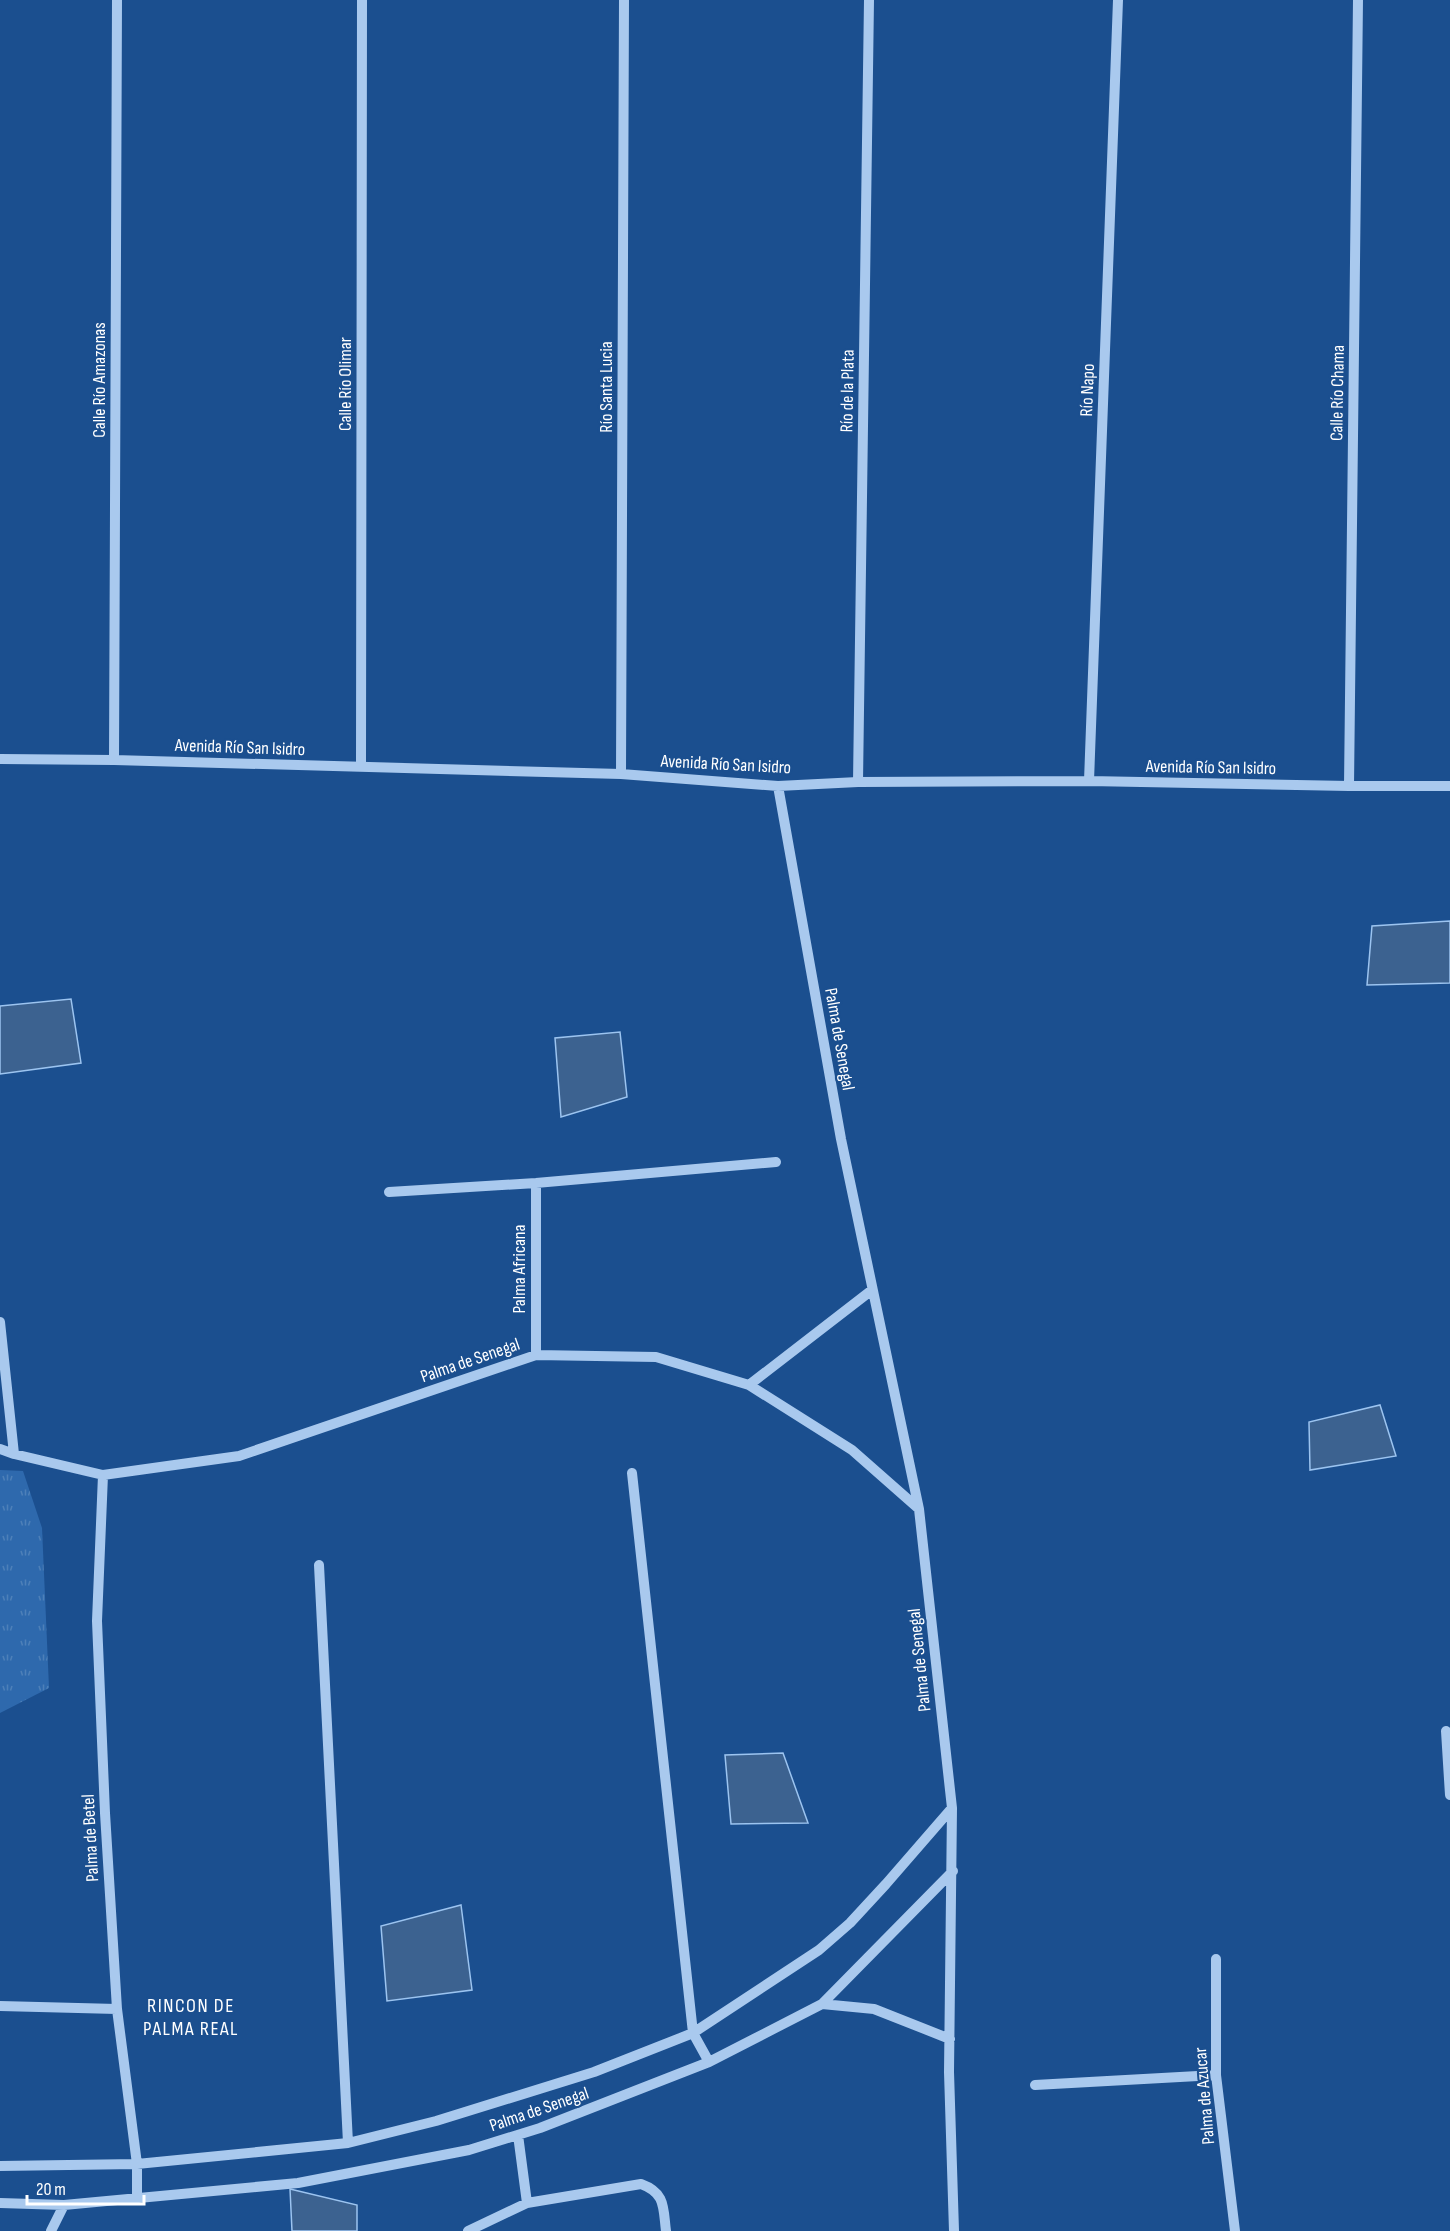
<svg xmlns="http://www.w3.org/2000/svg" width="1450" height="2231" viewBox="0 0 1450 2231" font-family="'Sofia Sans Condensed',sans-serif">
<style>
.grass{fill:url(#grass-tufts)}
.water{fill:#3c6290;stroke:#9cc4f0;stroke-width:1.5}
.lines{fill:none;stroke-linecap:round;stroke-linejoin:round}
.minor{stroke:#a9c9ee;stroke-width:10}
.labels{text-anchor:middle;stroke-width:4.5;stroke-linejoin:round;paint-order:stroke}
.street-label{font-size:18px;fill:#fff;stroke:#1b4f8f}
.neighbourhood-label{font-size:20px;letter-spacing:1.5px;fill:#fff;stroke:#1b4f8f}
</style>
<defs>
<pattern id="grass-tufts" width="24" height="20" patternUnits="userSpaceOnUse" patternTransform="scale(1.5)"><rect width="24" height="20" fill="#2e69ad"/><path d="M3 7l-1-3M5 7V3M7 7l1-3M15 17l-1-3M17 17v-4M19 17l1-3" fill="none" stroke="#4d80b9"/></pattern>
</defs>
<rect width="100%" height="100%" fill="#1b4f8f"/>
<path class="grass" d="M0,1470L23,1471L42,1528L49,1688L0,1713Z"/>
<path class="water" d="M1450,921V983L1367,985L1372,926Z
M71,999L81,1063L0,1074V1006Z
M620,1032L627,1097L561,1117L555,1038Z
M1380,1405L1396,1456L1310,1470L1309,1422Z
M783,1753L808,1823L731,1824L725,1755Z
M461,1905L472,1990L387,2001L381,1926Z
M290,2189L357,2205V2231H292Z"/>
<g class="lines">
<path class="minor" d="M0,759L114,760L621,774L778,786L858,782L1089,781L1349,786H1450
M114,760L117,0
M361,767L362,0
M621,774L624,0
M1089,781L1118,0
M858,782L869,0
M778,786L841,1139L919,1509L952,1808L949,2072L954,2231
M1349,786L1358,0
M389,1192L536,1183L776,1162
M0,1322L14,1454
M536,1355V1183
M749,1385L872,1290
M0,1449L14,1454L103,1475L239,1456L536,1355L656,1357L749,1385L852,1450L919,1509
M632,1473L693,2033L709,2062
M103,1475L97,1621L105,1813L117,2009L137,2164V2198
M319,1565L348,2143
M1446,1731L1450,1795
M1216,1959V2075L1235,2231
M822,2004L874,2009L950,2039
M0,2006L117,2009
M1035,2085L1216,2075
M518,2135L527,2203
M0,2166L137,2164L348,2143L436,2121L594,2072L693,2033L819,1950L850,1923L886,1884L952,1808
M0,2203L64,2205L298,2183L469,2150L540,2128L709,2062L822,2004L953,1871
M51,2231L64,2205
M468,2231L527,2203L641,2184C666,2193 663,2208 666,2231"/>
</g>
<g class="labels">
<g class="street-label">
<text transform="translate(99 380) rotate(-90)" y="6">Calle Río Amazonas</text>
<text transform="translate(345 384) rotate(-90)" y="6">Calle Río Olimar</text>
<text transform="translate(606 387) rotate(-90)" y="6">Río Santa Lucia</text>
<text transform="translate(1087 390) rotate(-88)" y="6">Río Napo</text>
<text transform="translate(847 391) rotate(-89)" y="6">Río de la Plata</text>
<text transform="translate(1337 393) rotate(-89)" y="6">Calle Río Chama</text>
<text transform="translate(240 747) rotate(2)" y="6">Avenida Río San Isidro</text>
<text transform="translate(726 764) rotate(3)" y="6">Avenida Río San Isidro</text>
<text transform="translate(1211 767) rotate(1)" y="6">Avenida Río San Isidro</text>
<text transform="translate(840 1039) rotate(80)" y="6">Palma de Senegal</text>
<text transform="translate(519 1269) rotate(-90)" y="6">Palma Africana</text>
<text transform="translate(470 1360) rotate(-19)" y="6">Palma de Senegal</text>
<text transform="translate(919 1660) rotate(-96)" y="6">Palma de Senegal</text>
<text transform="translate(90 1838) rotate(-93)" y="6">Palma de Betel</text>
<text transform="translate(1204 2096) rotate(-95)" y="6">Palma de Azucar</text>
<text transform="translate(539 2109) rotate(-19)" y="6">Palma de Senegal</text>
</g>
<g class="neighbourhood-label">
<text x="191" y="2012">RINCON DE<tspan x="191" dy="23">PALMA REAL</tspan></text>
</g>
</g>
<path d="M27 2195v9h117v-9" fill="none" stroke="#ffffff" stroke-width="3"/>
<text x="36" y="2195" font-size="18" fill="#ffffff" stroke="#1b4f8f" stroke-width="4.5" paint-order="stroke">20 m</text>
</svg>
